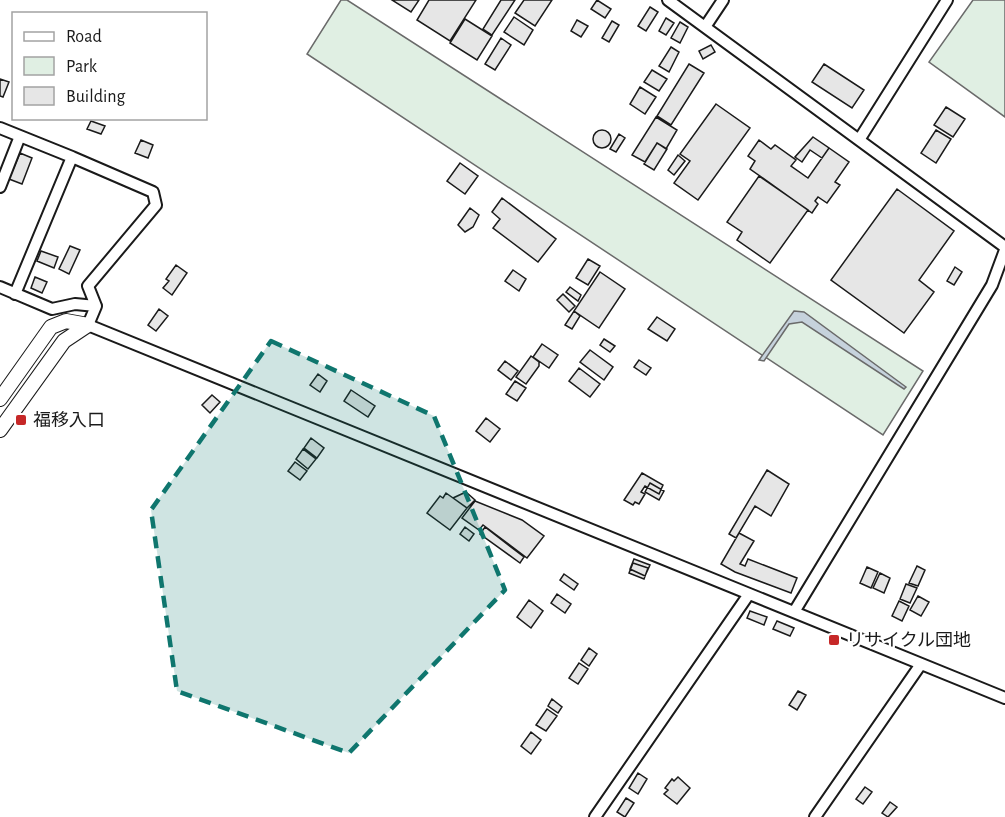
<svg xmlns="http://www.w3.org/2000/svg" width="1005" height="817" viewBox="0 0 1005 817" font-family="'Alegreya Sans','Noto Sans JP',sans-serif">
<style>
.green{fill:#e0efe3;stroke:#6a6a6a;stroke-width:1.5}
.water{fill:#c6d2dc;stroke:#6a6a6a;stroke-width:1.5}
.building{fill:#e6e6e6;stroke:#1a1a1a;stroke-width:1.5}
.lines{fill:none;stroke-linecap:round;stroke-linejoin:round}
.minor-casing{stroke:#1a1a1a;stroke-width:14}
.major-casing{stroke:#1a1a1a;stroke-width:16}
.minor{stroke:#fff;stroke-width:10}
.major{stroke:#fff;stroke-width:14}
.marked{fill:#0f766e;fill-opacity:0.2;stroke:#0f766e;stroke-width:4.5;stroke-dasharray:12 8;stroke-linejoin:round}
.poi-dot{fill:#c62828;stroke:#fff;stroke-width:2}
.labels{text-anchor:middle;stroke-width:4.5;stroke-linejoin:round;paint-order:stroke}
.poi-label{font-size:18px;fill:#1a1a1a;stroke:#fff;text-anchor:start}
</style>
<rect width="100%" height="100%" fill="#fff"/>
<path class="green" d="M341,0H347L923,371L883,435L307,54Z
M973,0H1005V117L929,62Z"/>
<path class="water" d="M794,311L804,312L906,387L904,389L802,322L789,324L764,361L759,360Z"/>
<path class="building" d="M392,0H419L411,12Z
M429,0H476L450,41L417,20Z
M501,0H515L492,35L483,29Z
M524,0H552L535,26L515,13Z
M597,0L611,9L605,18L591,9Z
M650,7L658,12L646,31L638,26Z
M514,17L533,30L524,45L504,32Z
M666,18L674,23L666,35L659,31Z
M465,19L492,36L477,60L450,43Z
M577,20L588,26L581,37L571,31Z
M612,21L619,25L609,42L602,38Z
M680,22L688,27L680,43L671,38Z
M501,38L511,45L495,70L485,64Z
M711,45L715,52L703,59L699,51Z
M671,47L679,52L669,72L659,66Z
M689,64L704,73L671,125L657,116Z
M824,64L864,90L852,108L812,82Z
M652,70L667,79L659,91L644,82Z
M0,79L9,82L3,97L0,96Z
M640,87L656,97L645,114L630,104Z
M716,104L750,128L698,200L674,183L690,161L680,154Z
M946,107L965,119L953,137L934,125Z
M656,117L677,130L666,149L657,143L645,162L632,155Z
M91,121L105,126L101,134L87,129Z
M936,130L951,139L936,163L921,153Z
M593 139a9 9 0 1 1 18 0a9 9 0 1 1-18 0Z
M619,134L625,138L616,152L610,149Z
M813,137L829,148L822,158L810,150L802,162L795,157Z
M141,140L153,145L148,158L135,153Z
M759,140L771,149L775,145L796,160L791,166L808,178L829,148L849,162L835,182L840,185L827,203L818,197L815,201L818,204L812,213L750,169L755,161L748,156Z
M657,143L667,149L654,170L644,164Z
M20,153L32,158L22,184L9,179Z
M678,155L685,161L674,175L668,170Z
M460,163L478,176L465,194L447,181Z
M759,176L808,210L770,263L737,240L742,232L727,222Z
M897,189L954,231L919,280L934,292L904,333L831,280Z
M502,198L556,239L538,262L493,228L500,219L492,212Z
M470,208L479,215L473,227L465,232L458,225Z
M70,246L80,250L69,274L59,269Z
M41,251L58,257L54,268L37,261Z
M588,259L600,266L588,285L576,278Z
M176,265L187,273L172,295L163,288L169,281L166,279Z
M955,267L962,272L954,285L947,281Z
M513,270L526,279L519,291L505,281Z
M600,272L625,289L599,328L574,311Z
M35,277L47,282L42,293L31,288Z
M570,287L581,295L578,301L566,292Z
M563,294L575,306L569,312L557,300Z
M159,309L168,316L156,331L148,325Z
M574,311L580,316L572,329L565,325Z
M657,317L675,329L667,341L648,329Z
M604,339L615,346L610,352L600,345Z
M542,344L558,355L549,368L533,357Z
M590,350L613,367L604,380L580,362Z
M531,356L539,362V366L526,384L516,377Z
M639,360L651,368L646,375L634,367Z
M505,361L518,371L511,380L498,370Z
M579,368L600,384L590,397L569,381Z
M318,374L327,381L320,392L310,385Z
M515,381L526,388L517,401L506,394Z
M351,390L375,406L368,417L344,401Z
M212,395L220,402L210,413L202,405Z
M486,418L500,429L490,442L476,431Z
M311,438L324,448L317,458L304,448Z
M303,449L316,459L308,469L296,459Z
M295,462L307,471L300,480L288,471Z
M767,470L789,484L771,516L755,506L736,538L729,534Z
M642,473L663,485L659,494L645,486L641,492L645,494L639,504L635,502L633,505L624,500Z
M650,483L664,491L659,500L645,492Z
M466,492L475,500L467,508L453,498Z
M446,493L467,508L450,530L427,513L440,496L443,498Z
M475,501L522,520L544,536L527,558L483,525L479,530L462,518Z
M465,527L474,534L469,541L460,534Z
M485,527L524,557L520,563L480,534Z
M739,533L754,541L740,564L745,566L748,559L797,578L791,593L735,572L721,564Z
M634,559L650,565L645,576L630,569Z
M633,563L648,568L644,579L629,573Z
M917,566L925,570L918,586L909,583Z
M867,567L878,572L871,588L860,583Z
M880,573L890,578L884,593L873,588Z
M564,574L578,584L574,590L560,580Z
M906,584L917,588L910,603L900,599Z
M557,594L571,604L565,613L551,603Z
M918,596L929,602L921,616L910,610Z
M529,600L543,611L531,628L517,617Z
M899,601L909,606L902,621L892,616Z
M750,611L767,617L764,625L747,618Z
M777,621L794,628L790,636L773,629Z
M589,648L597,654L589,666L581,660Z
M579,663L588,669L578,684L569,678Z
M798,691L806,695L797,710L789,705Z
M552,699L562,707L558,713L548,706Z
M547,709L557,716L546,731L536,725Z
M531,732L541,740L531,754L521,746Z
M638,773L647,779L638,794L629,788Z
M678,777L690,788L677,804L664,794L668,790L665,788L672,779L674,781Z
M865,787L872,792L863,804L856,799Z
M626,798L634,803L625,817L617,812Z
M890,802L897,807L888,817L882,813Z"/>
<g class="lines">
<g class="minor-casing">
<path id="minor" d="M668,0L1005,247
M705,27L723,0
M0,128L72,157L15,294
M859,140L947,0
M72,157L153,192L156,205L88,286L96,306L88,325L1005,698
M0,187L20,136
M0,287L52,309L75,304L96,306
M794,612L992,285L1005,250
M595,817L749,594
M815,817L921,664"/>
</g>
<g class="major-casing">
<path id="major" d="M0,399L51,327L66,321L88,325
M0,430L64,341L88,325"/>
</g>
<use href="#minor" class="minor"/>
<use href="#major" class="major"/>
</g>
<path class="marked" d="M271,341L434,416L505,590L349,753L177,691L151,510Z"/>
<g class="poi-dot">
<rect x="15" y="414" width="12" height="12" rx="3"/>
<rect x="828" y="634" width="12" height="12" rx="3"/>
</g>
<g class="labels">
<g class="poi-label">
<text x="33" y="426">福移入口</text>
<text x="846" y="646">リサイクル団地</text>
</g>
</g>
<rect x="12" y="12" width="195" height="108" fill="#ffffff" stroke="#a3a3a3" stroke-width="1.5"/>
<rect x="24" y="32" width="30" height="9" fill="#ffffff" stroke="#a3a3a3" stroke-width="1.5"/>
<text x="66" y="42" font-size="18" fill="#1a1a1a">Road</text>
<rect x="24" y="57" width="30" height="18" fill="#e0efe3" stroke="#a3a3a3" stroke-width="1.5"/>
<text x="66" y="72" font-size="18" fill="#1a1a1a">Park</text>
<rect x="24" y="87" width="30" height="18" fill="#e6e6e6" stroke="#a3a3a3" stroke-width="1.5"/>
<text x="66" y="102" font-size="18" fill="#1a1a1a">Building</text>
</svg>
